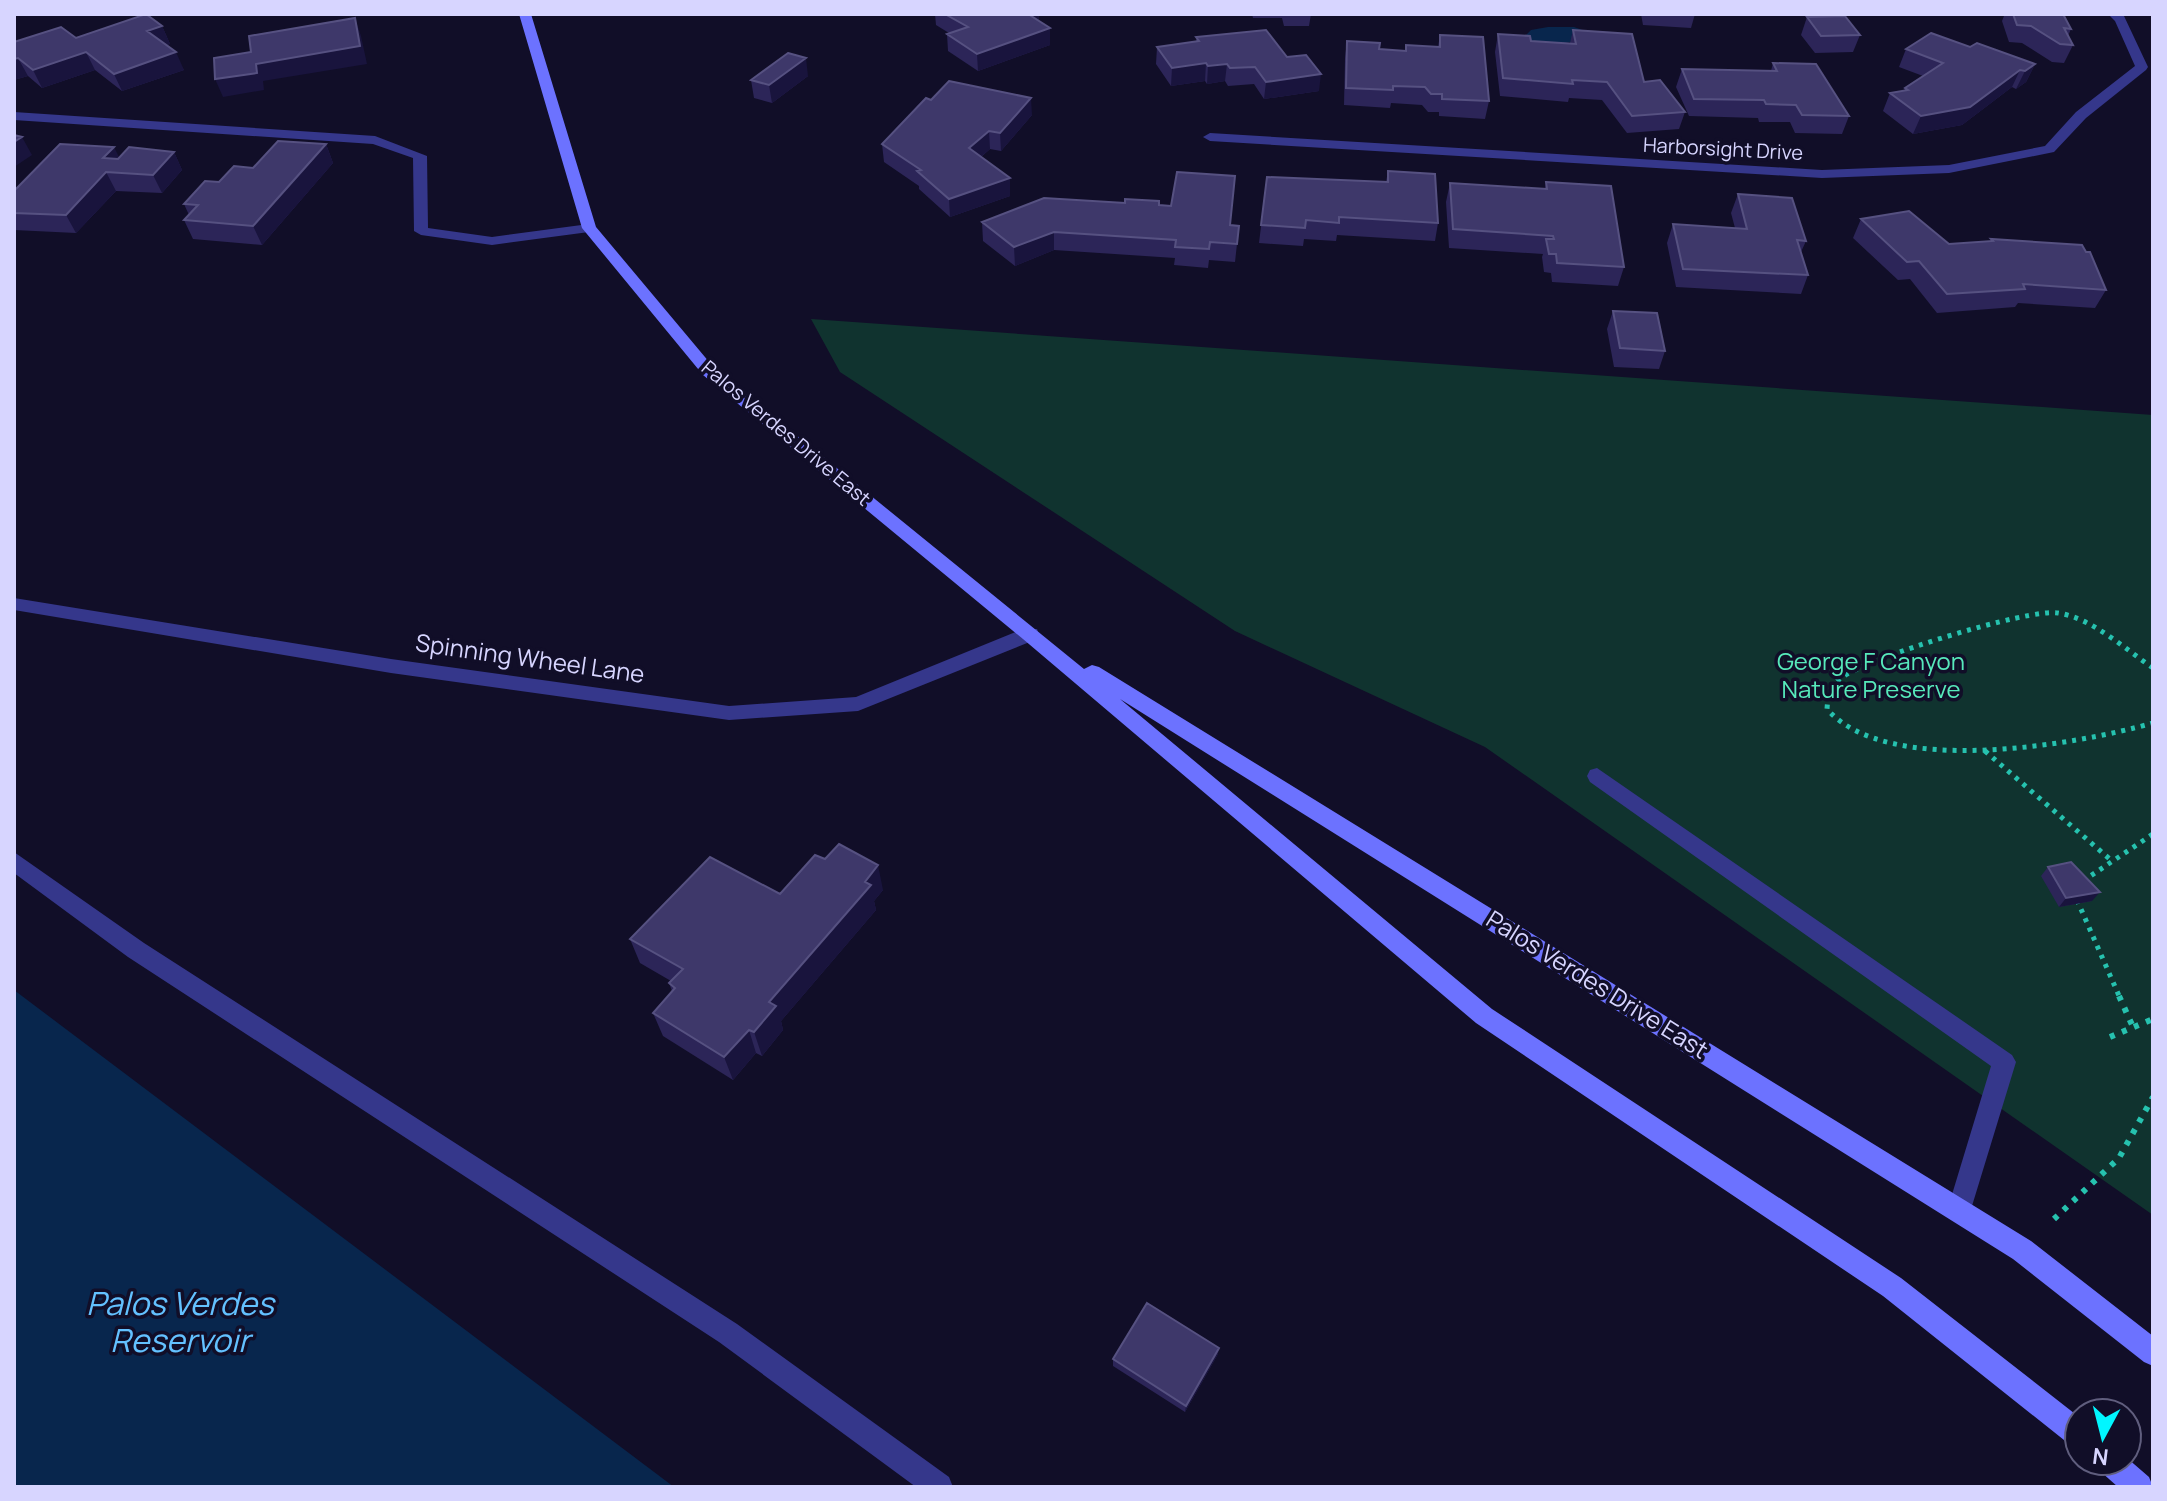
<svg xmlns="http://www.w3.org/2000/svg" width="2167" height="1501" viewBox="0 0 2167 1501" font-family="Manrope,sans-serif">
<style>
.green{fill:#10332f}
.water{fill:#08264d}
.lines{fill:none;stroke-linecap:round;stroke-linejoin:round}
.path-far1{stroke:#26c2af;stroke-width:5;stroke-dasharray:4 6;stroke-linecap:butt}
.path{stroke:#26c2af;stroke-width:6;stroke-dasharray:5 8;stroke-linecap:butt}
.lane{fill:#35378b;fill-rule:evenodd}
.street{fill:#35378b;fill-rule:evenodd}
.secondary{fill:#6c72ff;fill-rule:evenodd}
.wall{fill:#2c2558}
.shaded-wall{fill:#19143d}
.building{fill:#3e386a;stroke:#565181;stroke-width:2}
.labels{text-anchor:middle;stroke-width:7;stroke-linejoin:round;paint-order:stroke}
.far-street-label{font-size:20px;fill:#d7d5ff;stroke:#110e28}
.street-label{font-size:24px;fill:#d7d5ff;stroke:#110e28}
.park-label{font-size:24px;fill:#57e9bb;stroke:#110e28}
.near-water-label{font-size:32px;font-style:italic;fill:#63c1ff;stroke:#110e28}
</style>
<rect width="100%" height="100%" fill="#110e28"/>
<path class="green" d="M811,319L2153,415V1215L1485,747L1235,631L840,372Z"/>
<path class="water" d="M1548,27H1574L1588,32L1572,42L1534,47L1524,37L1531,30Z
M14,990L674,1487H14Z"/>
<g class="lines">
<path class="path-far1" d="M2153,668C2125,649 2092,618 2058,613C2028,608 1867,658 1841,678C1829,687 1828,695 1827,709C1887,778 2075,745 2153,723
M1985,751L2112,861
M2083,881L2153,834
M2077,900L2120,998"/>
<path class="path" d="M2119,996L2133,1027
M2110,1037L2153,1019
M2054,1219L2119,1158L2153,1097"/>
<path class="lane" d="M14,112L375,136L427,156L428,228L492,237L589,224L596,228L589,232L492,245L421,235L414,231L413,158L373,144L14,120Z
M14,598L391,659L729,706L856,697L1023,629H1037L1039,634L1037,639L858,711L729,720L391,673L14,610Z
M1597,768L2012,1055L2016,1062L1968,1219L1959,1223L1950,1219L1947,1211L1991,1066L1590,782L1587,776L1590,770Z
M14,852L144,943L737,1324L949,1477L953,1487H916L719,1342L128,957L14,873Z"/>
<path class="street" d="M2108,14L2124,16L2148,67L2146,70L2086,118L2054,152L1949,173L1822,178L1210,141L1203,137L1210,133L1822,170L1949,165L2045,146L2076,112L2135,66L2115,21Z"/>
<path class="secondary" d="M519,14H531L596,227L715,369L1084,669L1092,665L1099,667L2031,1241L2153,1336V1366L2144,1362L2013,1259L1120,699L1492,1009L1901,1278L2079,1417V1448L2069,1444L1883,1296L1476,1023L1023,639L703,375L582,228Z
M2127,1458L2149,1477L2153,1487H2118L2100,1471L2096,1461H2127Z"/>
</g>
<path class="wall" d="M935,14H1039V21L1050,45L978,71L948,51L947,34L949,33L936,25Z
M1252,14H1285V16V14H1311L1309,26H1284L1282,18H1253Z
M1641,14H1695L1691,28L1643,25Z
M2003,14H2063L2071,29L2068,36L2073,45L2064,63L2052,62L2022,43L2009,42L2002,21L2004,16Z
M1807,17L1860,35L1853,52L1815,53L1801,35Z
M162,26L170,44L166,45L184,70L122,91L95,70L42,88L28,76L14,80V42L76,38Z
M1573,30L1685,112L1679,129L1627,133L1602,100L1569,98L1568,102L1500,96L1495,52L1498,34L1531,41L1570,43Z
M1440,35L1489,101L1485,119L1439,116V112H1428L1422,105L1391,103L1390,108L1344,105L1345,58L1347,41L1379,49L1405,51L1406,45L1438,47Z
M1196,37L1287,57L1319,91L1264,99L1254,84L1228,86L1225,81L1207,84L1205,81L1171,86L1156,64L1157,47L1196,42Z
M1970,47L2035,64L2026,82L2016,89L2012,87L1962,125L1913,134L1883,111L1890,93L1904,91L1905,88L1923,76L1899,67L1906,49Z
M1773,63L1849,116L1842,134L1795,133L1790,122H1759L1758,118L1689,116L1676,87L1682,69L1771,71Z
M808,76L772,103L754,98L751,80Z
M1032,115L1001,151L990,149L981,157L1010,178V196L950,217L919,189V186L884,162L882,144Z
M326,144L333,163L262,245L193,239L184,220L189,215L184,204L219,182L253,168Z
M174,152L182,170L162,193L116,191L76,233L14,230V191L120,157Z
M1388,171L1438,223L1435,241L1337,235L1336,241L1304,239L1303,246L1259,243L1267,177L1386,182Z
M1546,182L1624,267L1618,286L1552,282L1551,273L1544,272L1542,257L1543,254L1449,248L1446,202L1450,183L1545,189Z
M1738,194L1806,241L1801,252L1808,275L1801,294L1676,287L1667,243L1673,224L1735,228L1731,213Z
M1861,219L1949,244L1989,242L1991,239L2106,290L2095,308L2018,303L2015,307L1937,313L1910,279L1898,280L1853,238Z
M982,222L1231,225L1239,226L1235,262L1209,260L1208,268L1174,265L1175,258L1054,250L1015,266L983,241Z
M1613,311L1665,351L1659,369L1614,367L1607,329Z
M2048,867L2092,901L2059,907L2041,876Z
M883,890L874,901L876,910L781,1021L783,1030L762,1056L756,1053L733,1080L663,1036L653,1013L672,991L669,983L671,981L640,963L630,939L780,894Z
M1218,1354L1185,1412L1113,1366V1359Z"/>
<path class="shaded-wall" d="M1020,14H1039V21Z
M355,18L361,36L367,64L263,81L264,90L223,97L215,79Z
M162,26L170,44L156,48L147,31Z
M1050,28V45L978,71L977,54Z
M86,52L95,70L42,88L33,70Z
M176,52L184,70L122,91L114,74Z
M18,58L28,76L14,80V59Z
M806,58L808,76L772,103L769,85Z
M1206,63L1205,81L1171,86L1172,68Z
M1227,64L1225,81L1207,84L1208,66Z
M2035,64L2026,82L2016,89L2025,71Z
M2020,70L2012,87L1962,125L1913,134L1921,116Z
M1321,74L1319,91L1264,99L1266,82Z
M1031,98L1032,115L1001,151L1000,133Z
M989,131L990,149L970,166L969,148Z
M22,137L32,155L14,167V142Z
M326,144L333,163L262,245L253,226Z
M114,147L123,165L103,158Z
M174,152L182,170L162,193L153,175Z
M106,172L116,191L76,233L66,215Z
M1010,178V196L950,217L949,199Z
M1054,232V250L1015,266L1014,247Z
M878,865L883,890L874,901L876,910L781,1021L783,1030L762,1056L754,1032L769,1002Z
M2100,892L2092,901L2059,907L2066,898Z
M749,1030L756,1053L733,1080L724,1057Z
M1219,1348L1218,1354L1185,1412L1186,1406Z"/>
<path class="building" d="M146,14L162,26L147,31L176,52L114,74L86,52L33,70L18,58L14,59V42L61,27L76,38Z
M945,14H1028L1050,28L977,54L947,34L968,27Z
M2013,14H2063L2071,29L2064,28L2073,45L2060,44L2031,26L2017,25Z
M1845,16L1860,35L1821,36L1807,17Z
M355,18L360,46L256,64L257,73L215,79L214,58L251,52L249,36Z
M1266,30L1287,57L1306,55L1321,74L1266,82L1255,67L1230,68L1227,64L1208,66L1206,63L1172,68L1157,47L1199,41L1196,37Z
M1573,30L1632,34L1644,82L1660,80L1685,112L1632,116L1607,82L1572,80L1573,84L1503,78L1498,34L1530,36L1531,41L1576,44Z
M1931,33L1970,47L1977,43L2035,64L2025,71L2020,70L1970,107L1921,116L1890,93L1908,90L1905,88L1943,63L1906,49Z
M1440,35L1483,37L1489,101L1442,99V94H1431L1425,87L1393,86V90L1346,88L1347,41L1380,43L1379,49L1406,51V45L1440,47Z
M788,53L806,58L769,85L751,80Z
M1773,63L1816,64L1849,116L1802,115L1796,105L1766,104L1764,100L1694,99L1682,69L1777,71Z
M949,81L1031,98L1000,133L989,131L969,148L1010,178L949,199L917,171L921,170L882,144L926,98L931,100Z
M14,135L22,137L14,142Z
M278,141L326,144L253,226L184,220L198,205L184,204L205,181L219,182L234,166L253,168Z
M60,144L114,147L103,158L118,159L129,147L174,152L153,175L106,172L66,215L14,213V191Z
M1388,171L1435,174L1438,223L1339,217V223L1306,220L1305,228L1261,225L1267,177L1388,182Z
M1177,172L1235,176L1230,225L1239,226L1237,244L1210,242L1209,249L1175,247L1176,240L1054,232L1014,247L982,222L1044,198L1125,203V199L1159,201V205L1171,206Z
M1546,182L1611,186L1624,267L1557,263L1556,254H1549L1546,239H1554L1553,236L1453,229L1450,183L1547,189Z
M1738,194L1792,198L1806,241L1797,240L1808,275L1683,269L1673,224L1747,229Z
M1909,211L1949,244L1993,241L1991,239L2082,245L2086,252H2090L2106,290L2023,284L2025,289L1947,294L1919,261L1907,262L1861,219Z
M1613,311L1657,313L1665,351L1620,348Z
M839,844L878,865L865,882L871,885L769,1002L776,1006L754,1032L749,1030L724,1057L653,1013L675,988L669,983L683,969L630,939L710,857L780,894L815,855L825,859Z
M2071,862L2100,892L2066,898L2048,867Z
M1147,1303L1219,1348L1186,1406L1113,1359Z"/>
<g class="labels">
<g class="far-street-label">
<text transform="translate(1723 149) rotate(3)" y="7">Harborsight Drive</text>
<text transform="translate(786 433) rotate(40)" y="7">Palos Verdes Drive East</text>
</g>
<g class="street-label">
<text transform="translate(530 659) rotate(8)" y="8">Spinning Wheel Lane</text>
<text transform="translate(1597 985) rotate(32)" y="8">Palos Verdes Drive East</text>
</g>
<g class="park-label">
<text x="1871" y="670">George F Canyon<tspan x="1871" dy="28">Nature Preserve</tspan></text>
</g>
<g class="near-water-label">
<text x="180" y="1315">Palos Verdes<tspan x="180" dy="37">Reservoir</tspan></text>
</g>
</g>
<rect width="2167" height="1501" fill="none" stroke="#d7d5ff" stroke-width="32"/>
<g transform="translate(2103 1437) rotate(187)"><circle r="38" fill="#110e28" stroke="#605e7e" stroke-width="2"/>
<path d="M0-6L14 30L0 20L-14 30Z" fill="#01f6ff"/>
<text y="-12" font-size="22" font-weight="bold" text-anchor="middle" fill="#d7d5ff">N</text>
</g>
</svg>
